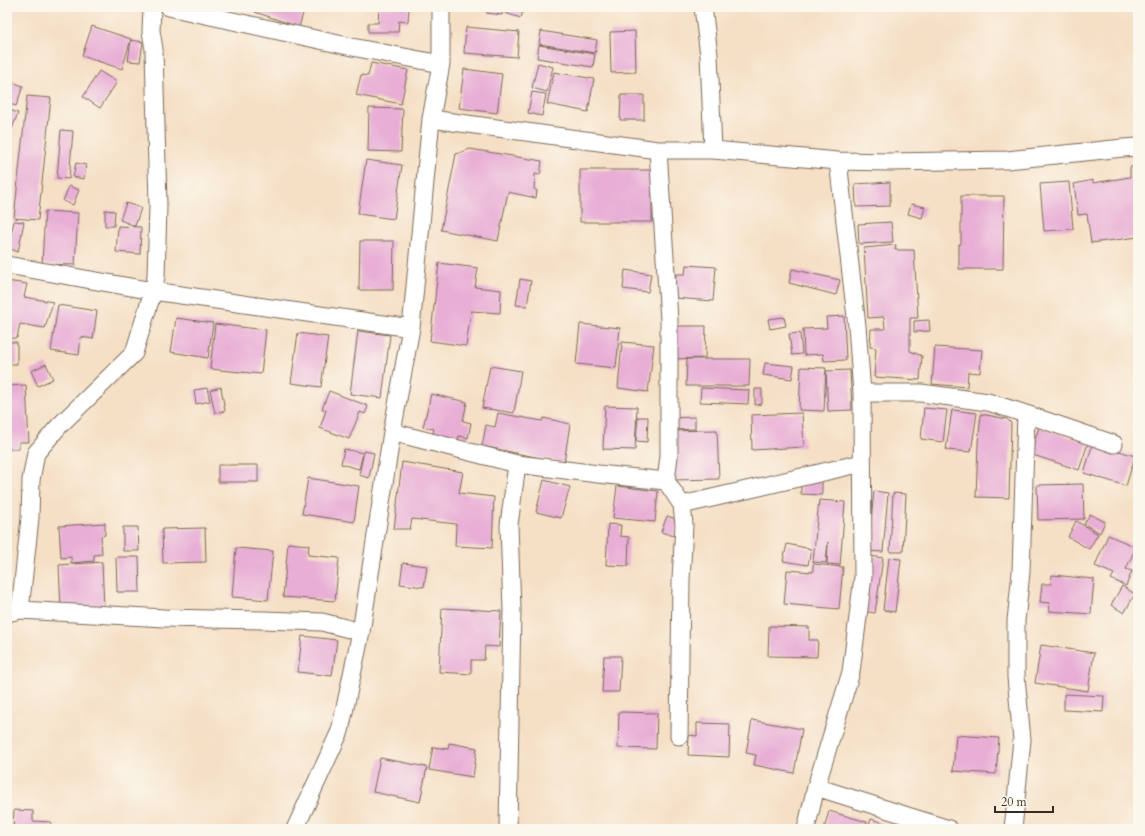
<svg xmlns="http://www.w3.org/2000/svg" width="1145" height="836" viewBox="0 0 1145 836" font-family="Cardo,serif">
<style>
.building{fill:#e8aed5}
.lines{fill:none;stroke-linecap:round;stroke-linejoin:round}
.street-casing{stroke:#7c6958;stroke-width:19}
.street{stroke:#fff;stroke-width:17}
</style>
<rect width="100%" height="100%" fill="#fbf7ec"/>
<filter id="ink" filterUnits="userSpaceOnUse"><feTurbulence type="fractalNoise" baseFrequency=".025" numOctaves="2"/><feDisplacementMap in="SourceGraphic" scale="8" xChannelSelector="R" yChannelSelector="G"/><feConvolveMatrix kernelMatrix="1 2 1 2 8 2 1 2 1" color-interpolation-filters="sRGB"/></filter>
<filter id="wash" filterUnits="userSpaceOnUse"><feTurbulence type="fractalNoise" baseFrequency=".012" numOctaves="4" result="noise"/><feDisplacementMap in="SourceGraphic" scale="16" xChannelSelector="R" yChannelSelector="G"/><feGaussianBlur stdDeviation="0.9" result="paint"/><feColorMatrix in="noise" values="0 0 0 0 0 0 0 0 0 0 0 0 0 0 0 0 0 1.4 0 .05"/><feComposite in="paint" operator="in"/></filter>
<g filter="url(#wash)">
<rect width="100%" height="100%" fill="#f5dfc5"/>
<g id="blocks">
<path class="building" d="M257,7H305L299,27L255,12Z
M379,7H409L408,22L399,21L398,32H368V23H378Z
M488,7H503L502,15L487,13Z
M506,7H524L521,18L505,13Z
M92,26L131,39L122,69L82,56Z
M466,27L519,32L517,57L464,53Z
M541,31L597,40L595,53L539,44Z
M635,31L636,72L611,73L610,32Z
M131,40L143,42L140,62L128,61Z
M539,45L595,54L593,67L537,58Z
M371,63L408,70L401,104L356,95L361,75L368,76Z
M538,63L553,67L547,92L532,88Z
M464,69L502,74L497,113L459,108Z
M99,71L117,82L100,108L83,97Z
M554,72L594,79L588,112L547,104Z
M7,80L23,86L16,106L7,103Z
M532,92L546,94L542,116L528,113Z
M621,95H644V120H620Z
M27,96L51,98L38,220L14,218Z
M369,108L403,109L401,152L368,151Z
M7,109L18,113L7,142Z
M61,130L73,131L69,179L57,178Z
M470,149L542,161L540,175L535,174L534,189L537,191L536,198L508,192L498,241L441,230L456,154Z
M366,160L402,165L394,219L358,214Z
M76,163L86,165L84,179L73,177Z
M1138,166V237L1091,243L1087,214L1078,215L1074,184L1093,180V183L1130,177V167Z
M580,170H652V222H580Z
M890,182V206L856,207L855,184Z
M1069,182L1073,229L1044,231L1040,184Z
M69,186L79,190L73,205L63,201Z
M961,196H1004L1003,269H959V244H961Z
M126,203L141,208L135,226L120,220Z
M911,204L925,207L922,218L908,214Z
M105,210L115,211L114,226H105Z
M45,211L78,213L75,265L42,264Z
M14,221L24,222L18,252L8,248Z
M891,222L893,242L859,244L858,224Z
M118,226L141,227L140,254L116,252Z
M360,241H394L393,290H359Z
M896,245L895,250H914L918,318H910V351L922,356L920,380L874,377L876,348L870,347L871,329H885L884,317L868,318L864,248Z
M439,263L478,268L475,287L501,290L500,313L471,311L466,346L430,341Z
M686,265L716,267L713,301L674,298L676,274H685Z
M792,269L840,280L836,295L789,283Z
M625,270L651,274L648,292L623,289Z
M520,279L531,281L527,306L516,305Z
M7,281L27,284L24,297L53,302L45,328L20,324L17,338H7Z
M58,305L97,311L93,339L81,337L79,355L51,351Z
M844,316L846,360L824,361L823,354L804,355L803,329L827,328L826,317Z
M784,317L786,326L770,329L768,319Z
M176,318L213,323L208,358L171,352Z
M929,320L930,331L914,332V321Z
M215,324L266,330L261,374L210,369Z
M580,324L620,328L616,368L576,364Z
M672,326H706L705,358L672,359Z
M358,331L390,335L382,398L350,394Z
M298,333L328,337L321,387L291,383Z
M800,333L802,354L792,355L789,334Z
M7,342H17V364H7Z
M622,342L654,345L648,392L618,388Z
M935,347L982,350L980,373L968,372L967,387L932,384Z
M687,359H750L749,386H686Z
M765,363L794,366L792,379L763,375Z
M46,364L53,379L38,386L31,371Z
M490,366L521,371L514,413L482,408Z
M801,367L826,368L824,411L799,410Z
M850,370L852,410L828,411L826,371Z
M26,385L29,442H19V449H7V386Z
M221,387L225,411L215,413L210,390Z
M207,388L210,401L196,404L194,390Z
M701,388L749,390L748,404L700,402Z
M755,389H762V404L755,405Z
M329,391L368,406L365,414L360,412L349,439L320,428L326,410L322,409Z
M431,394L467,402L463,421L471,423L468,438L459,436L457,443L432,437L434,429L423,427Z
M605,406L637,407L635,450L603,449Z
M924,408L947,410L943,442L921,439Z
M952,410L977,413L971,452L946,450Z
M498,413L542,421L544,418L570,424L564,463L482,446L486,425L495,427Z
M802,413L804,447L752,450L751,415Z
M981,414L1007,419L1011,423L1009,498L976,497L978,443Z
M638,417H648L647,442L636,441Z
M695,417V429L673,430L672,418Z
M1039,427L1088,443L1079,470L1030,454Z
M717,430L719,479L673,480L672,431Z
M1093,443L1135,456L1126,486L1084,473Z
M344,449L363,453L359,469L341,464Z
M364,451L374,453L369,478L359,475Z
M402,462L463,472L459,493L494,497L492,548L455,546L456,524L412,519L410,529H394Z
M218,465H258V482H218Z
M308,478L359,486L354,522L302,514Z
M801,479L822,480V495L801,494Z
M544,480L570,487L561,518L536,512Z
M1083,484L1084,519L1038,520L1037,485Z
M617,486L658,491L655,522L613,518Z
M874,491L888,493L883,552L868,551Z
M893,493L906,494L903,552H890Z
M819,500L845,502L840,565L827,564L828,542L826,563L813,562Z
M1090,514L1105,522L1100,533L1084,524Z
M667,516L679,520L674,536L661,532Z
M1076,521L1098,534L1089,549L1068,537Z
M105,523V535L101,536L102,554L94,555V561L71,563V557L61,558L59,526Z
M608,524L621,525L620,536L629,537L628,566L606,565Z
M123,527H138L139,551H123Z
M205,528L206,562L163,563L162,529Z
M1108,535L1136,547L1126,569L1132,571L1126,586L1111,579L1114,574L1095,566Z
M288,543L309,545L308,555L339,558L335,601L283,597Z
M787,544L811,549L808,565L783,561Z
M236,548L273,551L268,600L232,597Z
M870,556L883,558L875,613L863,611Z
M116,557H139L140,592H117Z
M889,558L901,559L895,612L883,610Z
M102,562L104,607L61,609L59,565Z
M403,563L427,566L424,587L400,584Z
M813,564L843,567L839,609L784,604L787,570L813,572Z
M1052,575L1094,579L1091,614L1049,611L1050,603L1040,602L1042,584H1051Z
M1122,586L1135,594L1124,613L1111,605Z
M442,608L501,611L499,647L485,646L484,660H471V674L439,672Z
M769,626L809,627V640H818L817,657L768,656Z
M302,636L337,640L332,676L298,672Z
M1041,645L1094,653L1088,691L1035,683Z
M604,656H621L619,692H602Z
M1064,694L1104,696L1103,712L1064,710Z
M619,712L657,713L656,749L618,748Z
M752,720L802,729L794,773L754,765L756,755L746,753Z
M697,723L730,724L729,757L688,755L689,735L697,736Z
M956,735L999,738L996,774L953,771Z
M449,743L477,748L473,777L429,770L433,747L448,749Z
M380,758L427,767L420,802L373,792Z
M14,810L33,811V821L51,822L50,829H13Z
M829,811L867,822L865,829H824Z
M871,819L903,829H868Z"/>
</g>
</g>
<g filter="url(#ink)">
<use href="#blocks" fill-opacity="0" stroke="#7c6958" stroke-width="1"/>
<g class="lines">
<g class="street-casing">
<path id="street" d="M169,7L352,47L441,64
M703,7L709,55L713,150
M431,119L658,150H713L838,161L889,162L1007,160L1123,148L1138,147
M658,150L669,320V456L666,481
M7,265L153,291L411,328
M862,393H921L988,402L1026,414L1021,572L1016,621V677L1022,740L1013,829
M1026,414L1114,444
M392,432L517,464L598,474L666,481L682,505L684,525L681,580L679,736
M682,505L862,463
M20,610L30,518L31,480L36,453L59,426L134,353L153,291L156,277L158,206L154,49L151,31L152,7
M7,613L20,610L164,618L263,620L322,622L361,632
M816,787L949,829
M295,829L340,731L361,632L392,432L411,328L431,119L441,64V7
M508,829L512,610L509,525L517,464
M806,829L816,787L851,672L863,577L862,393L857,326L838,161"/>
</g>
<use href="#street" class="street"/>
</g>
</g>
<rect width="1145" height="836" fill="none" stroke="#fbf7ec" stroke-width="24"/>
<path d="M995 806v6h58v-6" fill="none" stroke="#3b2a1e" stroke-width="2"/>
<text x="1001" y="806" font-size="12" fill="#3b2a1e" stroke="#fbf7ec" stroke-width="3" paint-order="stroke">20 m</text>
</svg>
